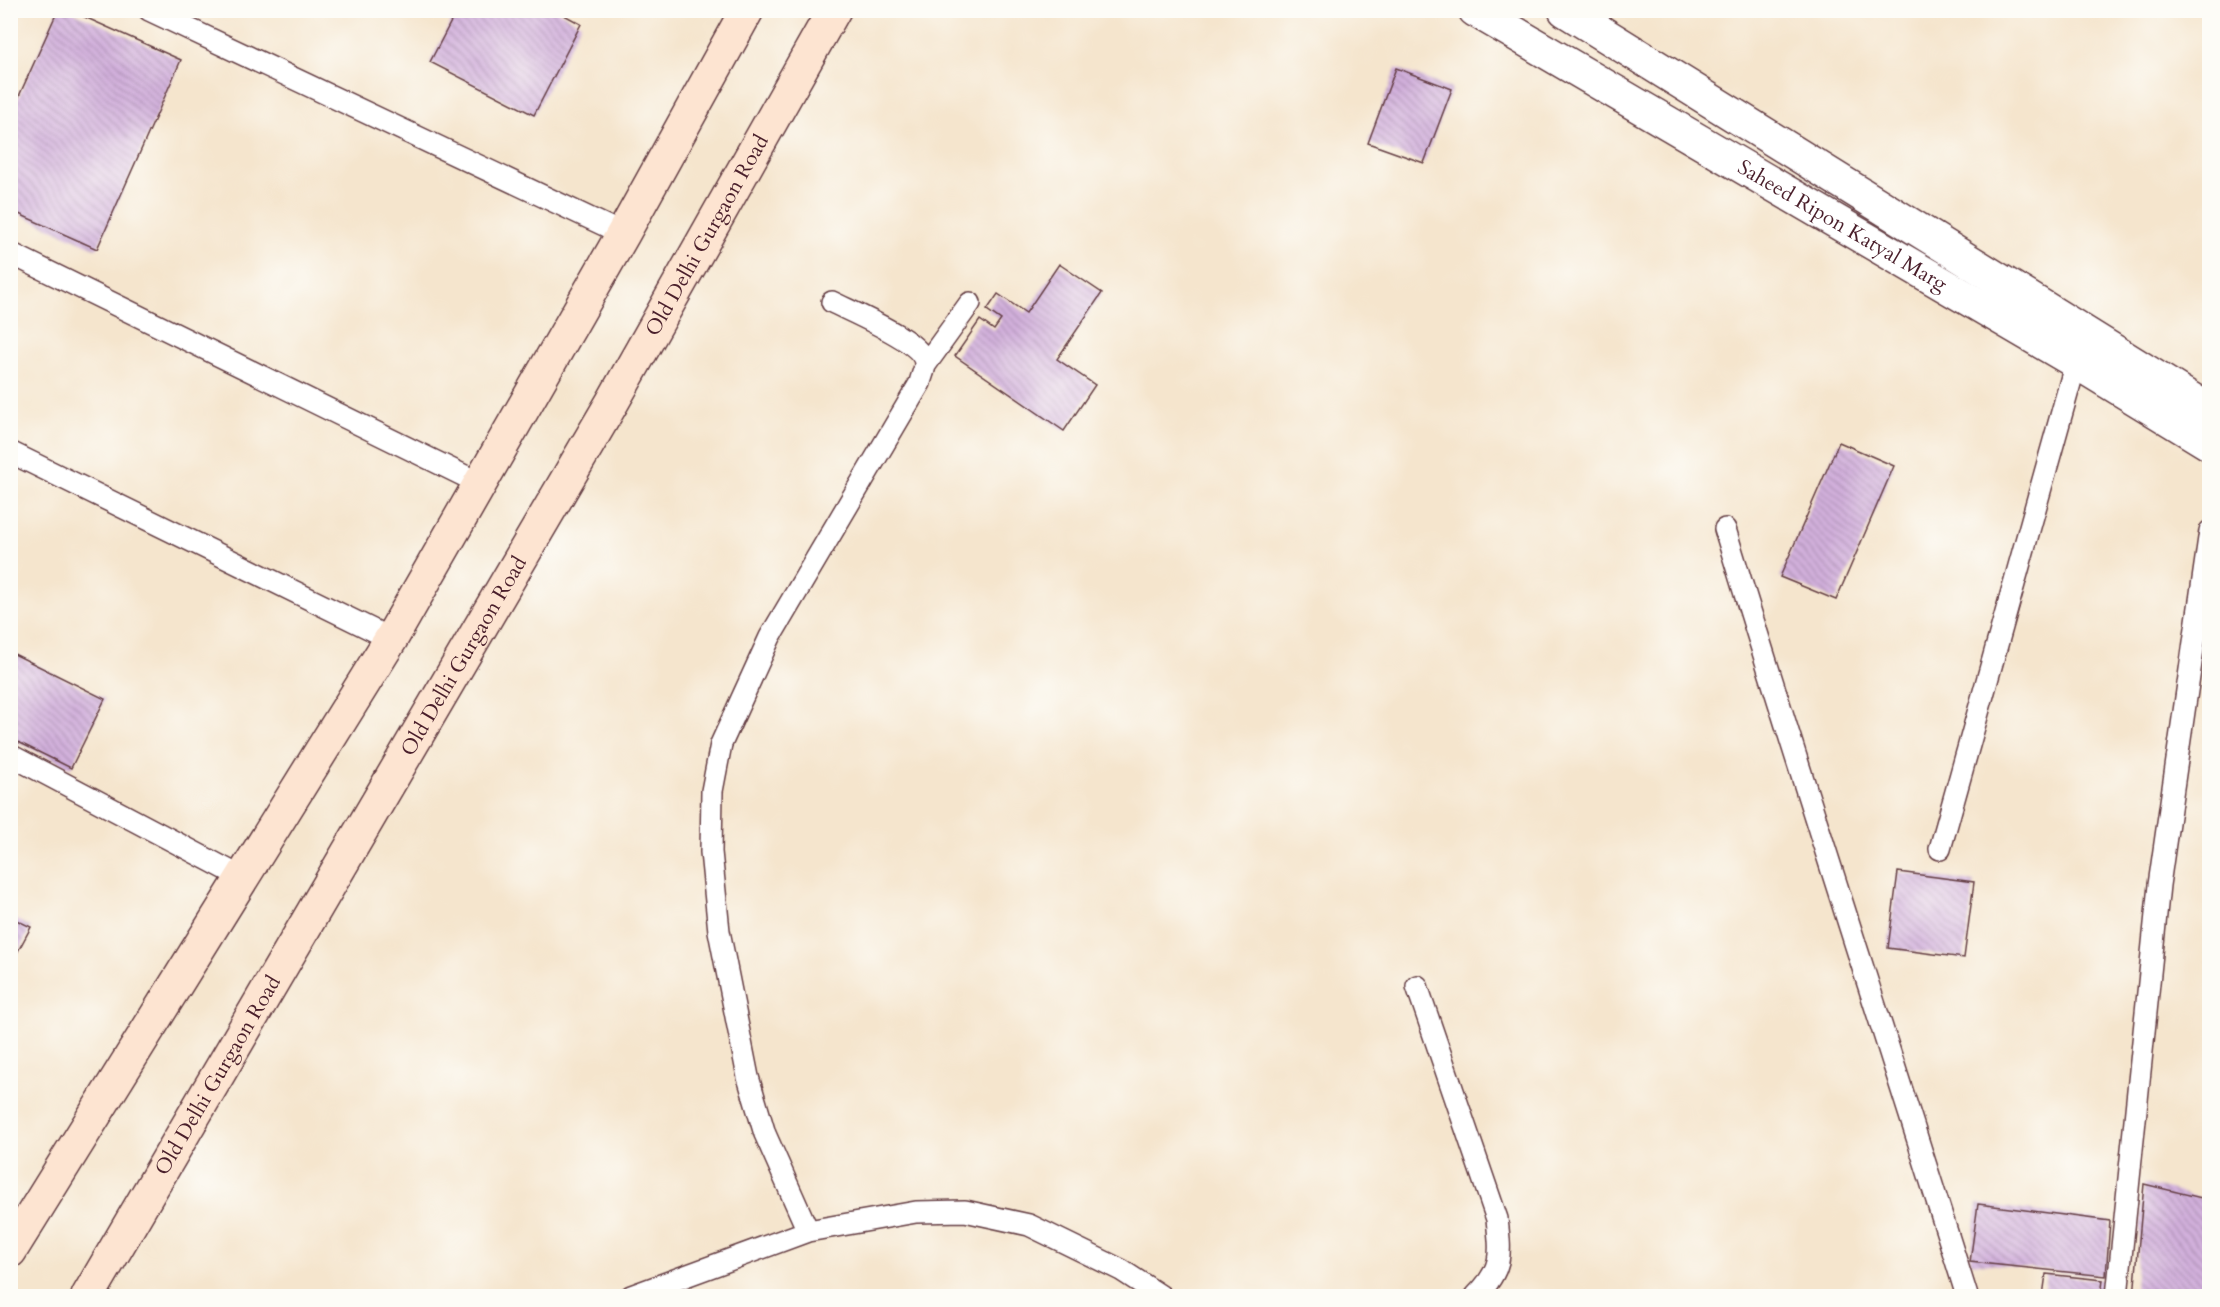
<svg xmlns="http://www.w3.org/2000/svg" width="2220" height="1307" viewBox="0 0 2220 1307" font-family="Cardo,serif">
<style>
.building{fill:url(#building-back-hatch)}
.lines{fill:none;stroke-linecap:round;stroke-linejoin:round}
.service-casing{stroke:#643d43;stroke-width:24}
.tertiary-casing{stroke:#643d43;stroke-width:36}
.secondary-casing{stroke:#643d43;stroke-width:36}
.service{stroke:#fff;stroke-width:21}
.tertiary{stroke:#fff;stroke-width:33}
.secondary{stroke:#fde4d1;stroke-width:33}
.labels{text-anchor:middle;stroke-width:6;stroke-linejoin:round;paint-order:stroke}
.street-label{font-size:21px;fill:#4a1f2b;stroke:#fdfcf7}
</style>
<defs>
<pattern id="building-back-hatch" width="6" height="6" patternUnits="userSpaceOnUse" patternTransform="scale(1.5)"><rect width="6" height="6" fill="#d2b0dc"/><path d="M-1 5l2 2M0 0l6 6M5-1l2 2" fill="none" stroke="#ac8fb3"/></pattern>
</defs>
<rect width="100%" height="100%" fill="#fdfcf7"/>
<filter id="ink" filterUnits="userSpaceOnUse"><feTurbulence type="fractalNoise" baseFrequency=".0167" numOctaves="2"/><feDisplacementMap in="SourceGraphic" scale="12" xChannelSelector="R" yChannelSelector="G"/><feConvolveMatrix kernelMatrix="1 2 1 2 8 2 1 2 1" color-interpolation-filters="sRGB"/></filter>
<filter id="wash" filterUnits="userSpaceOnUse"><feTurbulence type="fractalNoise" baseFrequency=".008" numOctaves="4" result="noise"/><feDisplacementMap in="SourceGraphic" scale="24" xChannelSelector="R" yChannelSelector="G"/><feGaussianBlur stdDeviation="1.35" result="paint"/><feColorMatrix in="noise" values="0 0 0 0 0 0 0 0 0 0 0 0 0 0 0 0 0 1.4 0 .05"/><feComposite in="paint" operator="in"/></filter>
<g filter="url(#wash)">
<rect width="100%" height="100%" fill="#f5e5cd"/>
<g id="blocks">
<path class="building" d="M58,10H69L181,60L97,249L10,210V116Z
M457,10H555L581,24L534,115L430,62Z
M1396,68L1452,89L1424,163L1368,143Z
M1059,264L1102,293L1057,359L1095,385L1064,431L955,356L980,320L994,330L1001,320L987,310L998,294L1026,313Z
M1839,442L1894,466L1836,600L1780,577Z
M10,652L105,699L71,768L10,738Z
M1898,872L1974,882L1964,958L1888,948Z
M10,917L31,927L10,966Z
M2144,1184L2210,1200V1296H2134Z
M1978,1204L2110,1221L2106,1276L1970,1262Z
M2046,1274L2103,1280L2101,1296H2043Z"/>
</g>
</g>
<g filter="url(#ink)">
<use href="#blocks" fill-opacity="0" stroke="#643d43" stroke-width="1.5"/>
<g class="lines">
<g class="service-casing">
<path id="service" d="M149,10L623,234
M10,253L481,484
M926,364L970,303
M10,452L391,639
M1725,529C1803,785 1887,1040 1967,1296
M10,755L243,878
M1940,849L2076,362
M1417,986L1497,1219C1501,1255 1503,1269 1476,1296
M808,1231L765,1134L748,1077L719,931L711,852L712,791L721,744L770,637L920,383C921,377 925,370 925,364C925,342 851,312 832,302
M631,1296L808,1231L916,1212L965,1211L1029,1225L1121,1270L1161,1296
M2117,1296L2159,885L2210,531"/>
</g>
<g class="tertiary-casing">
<g id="tertiary">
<path id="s1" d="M1475,10L2076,362L2210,444"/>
<path d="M1565,10L2210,411"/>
</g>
</g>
<g class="secondary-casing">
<g id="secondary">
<path d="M10,1251L391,639L623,234L747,10"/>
<path id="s2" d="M88,1296L613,401L834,10"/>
</g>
</g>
<use href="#service" class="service"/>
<use href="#tertiary" class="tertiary"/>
<use href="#secondary" class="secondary"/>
</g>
</g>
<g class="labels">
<g class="street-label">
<text dy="7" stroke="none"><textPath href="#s1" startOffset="426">Saheed Ripon Katyal Marg</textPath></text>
<text dy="7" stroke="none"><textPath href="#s2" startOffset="1228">Old Delhi Gurgaon Road</textPath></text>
<text dy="7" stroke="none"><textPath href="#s2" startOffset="742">Old Delhi Gurgaon Road</textPath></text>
<text dy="7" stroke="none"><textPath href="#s2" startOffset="256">Old Delhi Gurgaon Road</textPath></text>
</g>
</g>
<rect width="2220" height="1307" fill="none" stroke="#fdfcf7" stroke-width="36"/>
</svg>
